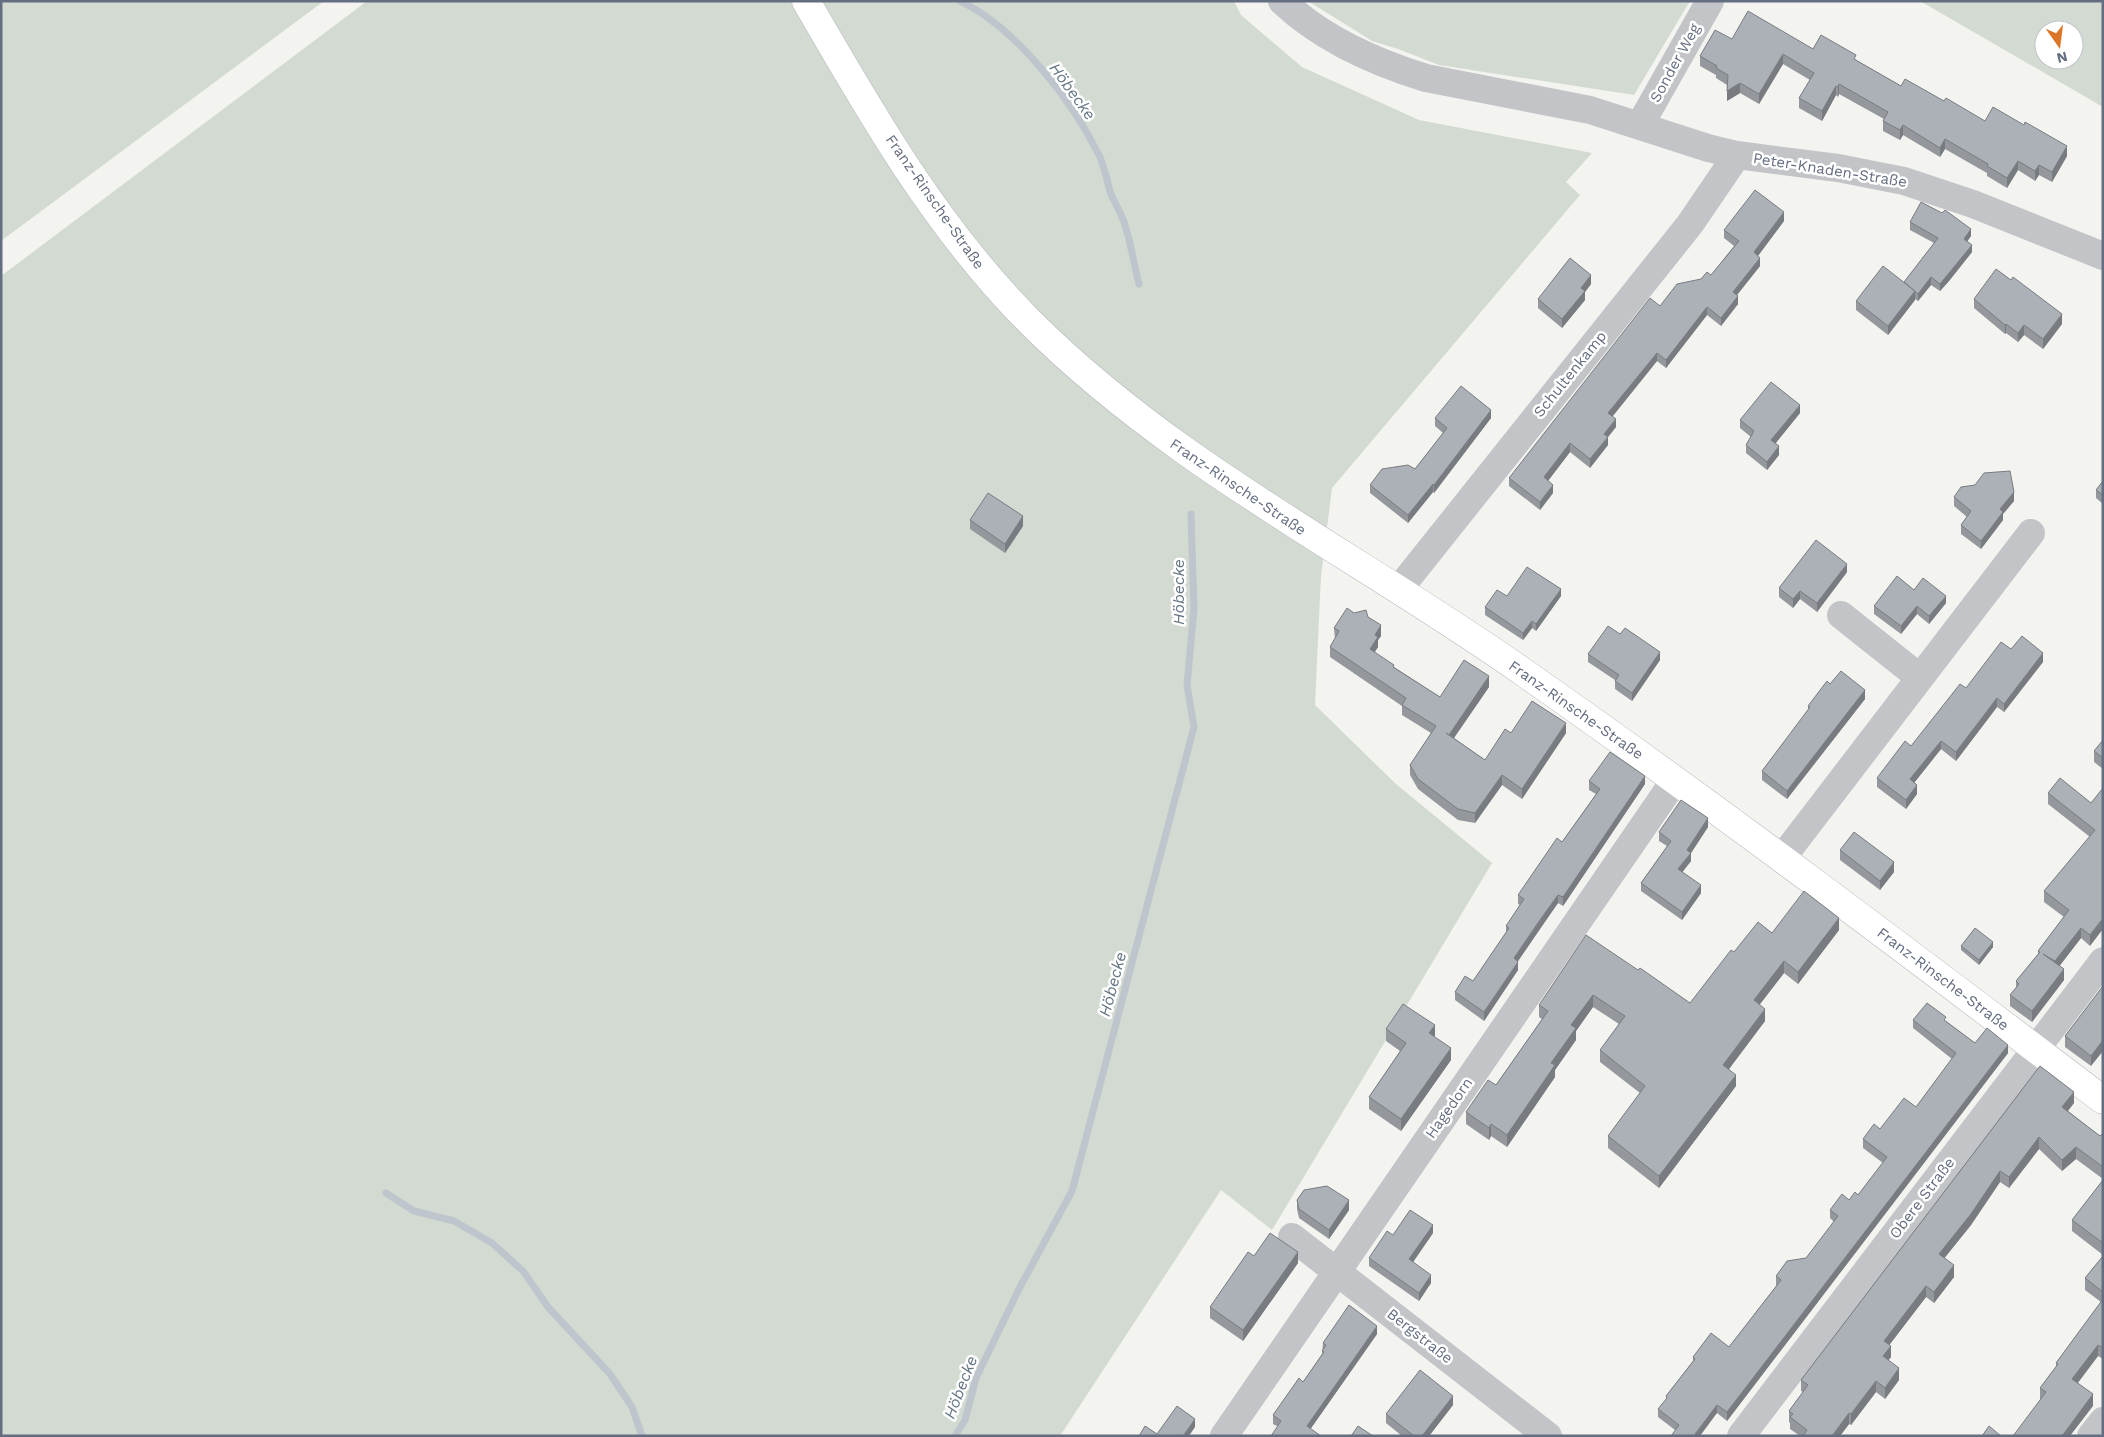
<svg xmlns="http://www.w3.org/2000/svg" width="2104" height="1437" viewBox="0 0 2104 1437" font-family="'Work Sans',sans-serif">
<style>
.green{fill:#d3dad1;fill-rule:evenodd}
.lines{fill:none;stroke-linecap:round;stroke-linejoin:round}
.stream{stroke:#bec5cc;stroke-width:7}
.secondary-casing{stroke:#b4b7bc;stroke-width:29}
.street{stroke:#c2c4c8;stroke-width:28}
.secondary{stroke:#fff;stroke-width:28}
.wall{fill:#94989d}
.shaded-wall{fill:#787c80}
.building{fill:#acb1b7;stroke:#787c80}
.labels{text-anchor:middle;stroke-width:5;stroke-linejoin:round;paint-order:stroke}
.street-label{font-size:15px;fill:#646e80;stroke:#fff}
.water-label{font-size:16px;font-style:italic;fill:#647584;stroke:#fff}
</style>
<rect width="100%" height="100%" fill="#f3f4f0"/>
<path class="green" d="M1,1H324L1,241Z
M367,1H1234L1241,15L1302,67L1419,120L1592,153L1566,182L1580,195L1332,488L1321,576L1315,705L1396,784L1492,863L1272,1230L1221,1190L1060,1436H1V276Z
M1308,1H1690L1634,95L1439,65L1398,49L1372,41Z
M1920,1H2103V107ZM2044,30H2074V60H2044Z"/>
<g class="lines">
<path class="stream" d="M960,1C1017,28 1073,102 1100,157C1105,169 1107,182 1111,194C1115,204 1122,214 1125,225C1131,244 1134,265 1139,284
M386,1193L414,1211L454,1221L492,1243L523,1271L548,1307L610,1374L632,1407L642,1436
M955,1436L965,1420L976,1378L1020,1287L1072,1191L1194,727L1187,685L1194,609L1191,514"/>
<g class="secondary-casing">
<path id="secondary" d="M806,1C870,112 936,227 1027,319C1173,466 1359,556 1526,674C1722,811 1913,956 2103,1100"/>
</g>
<path class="street" d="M1282,1C1322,39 1374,62 1426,78L1590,110L1708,148L1737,155L1838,168L1904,181L1973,204L2103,256
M1640,125L1710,1
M1399,589L1690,224L1737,155
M1841,615L1919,677
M1782,858L2031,533
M1292,1237L1548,1436
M1224,1436L1675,780
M1741,1436L2103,961
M2091,1436L2103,1421"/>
<use href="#secondary" class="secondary"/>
</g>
<path class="wall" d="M1732,39L1813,49L1856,60L1901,86L1944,101L1985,121L2067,156L2052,182L2039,175L2035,181L2018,170L2007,188L1987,176V173L1945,149L1940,157L1903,135L1900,140L1883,131V121L1884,119L1839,94L1838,97L1836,95L1822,121L1799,108V98L1810,80L1783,64L1759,104L1740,93L1727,101V85L1716,78V75L1700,66V56Z
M1784,221L1758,256L1760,266L1737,295L1738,304L1721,326L1707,315L1666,368L1657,361L1612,417L1616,427L1608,437V445L1590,468L1570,452L1548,481L1553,493L1540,510L1509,486V478L1660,306L1701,279L1711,275L1734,246L1724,238V230Z
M1910,222L1971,236L1967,241L1972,252L1949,281L1940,291L1931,285L1918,301L1915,299V300L1888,335L1856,310V301L1904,282L1934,243L1910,230Z
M1591,284L1585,292V300L1562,328L1538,308V299Z
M1974,299L2062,324L2043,349L2024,335L2018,342L2006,333L2005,334L1974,308Z
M1800,413L1775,444L1779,455L1767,470L1746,453V445L1751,437L1740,428V420Z
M1435,418H1491L1434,493L1433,492L1408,523L1370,493V485L1415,469L1443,433L1435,426Z
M2103,481V504L2096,498V490Z
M1954,497L2014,501L2003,514V520L1981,549L1961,534V525L1967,517L1954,506Z
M970,520L1023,526L1005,553L970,529Z
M1847,572L1817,612L1800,599L1793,608L1779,597V588Z
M1914,590L1946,603L1929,624L1917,614L1901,634L1874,614V606Z
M1507,596H1561L1536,631L1532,628L1523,640L1485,615V607Z
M1354,613L1368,617L1381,636L1378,640V647L1374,652L1394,667L1440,697L1489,687L1454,738L1485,760L1511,733H1566L1522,799L1502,785L1475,823L1458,820L1418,789L1410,775V765L1431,733L1402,715V706L1330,657V647L1335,639L1334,628Z
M2011,649L2043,662L2004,712L1997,707L1956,761L1941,749L1914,783L1917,794L1906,809L1877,787V778L1911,746L1966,688Z
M1588,654L1660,660L1632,701L1615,689V680L1588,662Z
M1830,684L1865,699L1787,799L1762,780V771L1808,711V706Z
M2103,740V769L2094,762V751Z
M1589,781L1645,784L1563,906L1558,903L1542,925L1518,961V970L1484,1021L1455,1000V992L1473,981L1506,933V926L1520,905L1518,904V895L1562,842L1596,794L1589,790Z
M2103,788L2090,946L2081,938L2059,966L2064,980L2032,1022L2010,1006V995L2016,988V981L2038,954V951L2064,917L2044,902V891L2090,837L2048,804V793L2091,803Z
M1708,827L1691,853V861L1682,872L1701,893L1682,920L1641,891V883L1667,846L1659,841V832Z
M1840,850L1894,872L1880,890L1840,860Z
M1839,930L1798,984L1784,973L1759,1005L1765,1021L1729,1069L1736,1086L1659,1188L1608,1148V1136L1640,1093L1600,1062V1050L1619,1024L1593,1007L1576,1031V1040L1555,1070V1077L1507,1147L1491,1136L1489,1140L1466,1124V1112L1496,1085L1542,1019L1539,1017V1005L1638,970L1690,1003L1734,952L1772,933Z
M1961,946L1993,947L1979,965L1961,950Z
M2103,986L2091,1066L2065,1047V1036Z
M1913,1020L1946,1021L1975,1043L2008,1053L1727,1421L1717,1413L1675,1430L1658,1417V1409L1666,1400V1396L1693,1361V1357L1729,1347L1777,1285H1776V1276L1806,1258L1834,1222L1830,1218V1210L1858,1195L1883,1163L1863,1148V1139L1916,1107L1952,1059L1913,1028Z
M1386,1029L1435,1037L1451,1060L1401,1131L1369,1109V1097L1400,1051L1386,1041Z
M2040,1066L2074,1103L2068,1111L2100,1136L2103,1133V1179L2076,1159L2062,1171L2039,1149L2009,1188L2000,1182L1971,1225L1944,1258L1954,1277L1934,1303L1926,1297L1889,1345L1891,1357L1888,1360L1899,1380L1885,1399L1876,1392L1851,1425L1849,1424L1840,1436H1800L1790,1429V1423L1789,1422V1411L1803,1392L1801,1391V1380Z
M2103,1180V1255L2072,1231V1220Z
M1297,1200L1349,1210L1329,1239L1299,1218L1297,1209Z
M1433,1233L1413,1262L1431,1283L1419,1301L1369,1266V1258L1393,1235Z
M1254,1256L1298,1263L1243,1341L1210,1318V1307Z
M2103,1256V1359L2098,1356L2078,1383L2093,1406L2041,1399H2040V1388L2056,1367V1363L2101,1302L2085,1290V1278Z
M1377,1334L1311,1428L1277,1426L1273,1424V1415L1303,1382L1322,1354L1323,1343Z
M1453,1405L1429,1436H1402L1386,1423V1414Z"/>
<path class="shaded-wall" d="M1783,54V64L1759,104V94Z
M1740,83V93L1727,101V91Z
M1839,84V94L1838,97V87Z
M1836,86V95L1822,121V111Z
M1903,125V135L1900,140V130Z
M1945,139V149L1940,157V148Z
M2067,146V156L2052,182V172Z
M2018,161V170L2007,188V178Z
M2039,165V175L2035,181V171Z
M1784,212V221L1754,261V252Z
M1971,229V236L1964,246V239Z
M1972,245V252L1949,281L1940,291V284Z
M1760,258V266L1733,300V292Z
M1591,275V284L1585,292V300L1562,328V319L1581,288Z
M1931,277V285L1918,301V294Z
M1915,291V300L1888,335V326Z
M1738,296V304L1721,326V318Z
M1707,307V315L1666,368V360Z
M2062,314V324L2043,349V339Z
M2006,324V333L2005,334V325Z
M2024,325V335L2018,342V333Z
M1657,353V361L1608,422V413Z
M1800,405V413L1771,449V440Z
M1491,410V418L1434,493V485Z
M1616,419V427L1608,437V445L1590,468V459L1604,434Z
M1570,443V452L1544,486V477Z
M1779,446V455L1767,470V462Z
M1433,484V492L1408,523V515Z
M1553,485V493L1540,510V502Z
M2014,492V501L2003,514V520L1981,549V541L2000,509Z
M1023,516V526L1005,553V544Z
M1847,564V572L1817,612V603Z
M1561,589V596L1536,631V624Z
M1800,591V599L1793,608V599Z
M1946,596V603L1929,624V616Z
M1917,606V614L1901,634V626Z
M1532,621V628L1523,640V633Z
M1381,625V636L1378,640V647L1370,660V649L1375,635Z
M1660,652V660L1632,701V693Z
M2043,653V662L2004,712V704Z
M1489,676V687L1449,745V735Z
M1865,690V699L1787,799V791Z
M1997,698V707L1956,761V752Z
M1566,723V733L1522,799V789Z
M1941,741V749L1910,788V779Z
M1502,775V785L1475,823V813Z
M1645,776V784L1563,906V897Z
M1917,785V794L1906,809V800Z
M1708,818V827L1691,853V861L1678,878V869L1687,850Z
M1894,862V872L1880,890V881Z
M1701,885V893L1682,920V912Z
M1558,895V903L1514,967V958Z
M1839,918V930L1798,984V972Z
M2103,918V929L2090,946V935Z
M2081,928V938L2055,972V961Z
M1993,942V947L1979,965V960Z
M1784,961V973L1754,1012V1000Z
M1518,962V970L1484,1021V1012Z
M2064,969V980L2032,1022V1011Z
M1593,995V1007L1576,1031V1040L1555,1070V1077L1507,1147V1135L1551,1063L1571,1025Z
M1765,1009V1021L1723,1077V1065Z
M1435,1025V1037L1429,1033Z
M2103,1040V1051L2091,1066V1056Z
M2008,1045V1053L1727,1421V1412Z
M1451,1048V1060L1401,1131V1119Z
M1736,1075V1086L1659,1188V1176Z
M2074,1092V1103L2062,1118V1107Z
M1491,1124V1136L1489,1140V1128Z
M2039,1137V1149L2009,1188V1177Z
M2076,1147V1159L2062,1171V1160Z
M2000,1171V1182L1971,1225L1939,1265V1254Z
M1349,1200V1210L1329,1239V1230Z
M1433,1225V1233L1409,1268V1259Z
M1298,1252V1263L1243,1341V1330Z
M1954,1265V1277L1934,1303V1292Z
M1431,1275V1283L1419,1301V1293Z
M1926,1286V1297L1884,1352V1341Z
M1377,1326V1334L1307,1434V1426Z
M2098,1345V1356L2072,1390V1379Z
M1891,1346V1357L1883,1367V1356Z
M1899,1368V1380L1885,1399V1388Z
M1876,1381V1392L1851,1425V1414Z
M2093,1394V1406L2070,1436H2062Z
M1453,1396V1405L1429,1436H1422Z
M1717,1405V1413L1700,1436H1695V1434Z
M1849,1413V1424L1840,1436H1832Z
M1195,1419V1427L1189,1436H1183Z"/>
<path class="building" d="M1748,11L1813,49L1821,35L1856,55L1854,59L1901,86L1905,79L1944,101L1946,98L1985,121L1993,107L2024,125L2025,122L2067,146L2052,172L2039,165L2035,171L2018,161L2007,178L1987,166L1988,164L1945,139L1940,148L1903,125L1900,130L1883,121L1888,112L1839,84L1838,87L1836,86L1822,111L1799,98L1814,73L1783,54L1759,94L1740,83L1727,91L1728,75L1716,68L1717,66L1700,56L1715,30L1732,39Z
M1755,190L1784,212L1754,252L1760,258L1733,292L1738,296L1721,318L1707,307L1666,360L1657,353L1608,413L1616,419L1604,434L1608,437L1590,459L1570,443L1544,477L1553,485L1540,502L1509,478L1650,298L1660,306L1677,284L1701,279L1707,272L1711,275L1739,241L1724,230Z
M1921,202L1942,213L1945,210L1971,229L1964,239L1972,245L1949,273L1940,284L1931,277L1918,294L1904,282L1938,238L1910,222Z
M1570,258L1591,275L1581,288L1585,291L1562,319L1538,299Z
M1883,266L1915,291L1888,326L1856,301Z
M1996,269L2011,280L2013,277L2062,314L2043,339L2024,325L2018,333L2006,324L2005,325L1974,299Z
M1771,382L1800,405L1771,440L1779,446L1767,462L1746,445L1754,431L1740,420Z
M1461,386L1491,410L1434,485L1433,484L1408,515L1370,485L1382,469L1408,465L1415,469L1447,428L1435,418Z
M2010,471L2014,492L2000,509L2003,512L1981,541L1961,525L1971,511L1954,497L1961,487L1975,485L1984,473Z
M2103,481V495L2096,490Z
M988,493L1023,516L1005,544L970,520Z
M1816,540L1847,564L1817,603L1800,591L1793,599L1779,588Z
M1527,567L1561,589L1536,624L1532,621L1523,633L1485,607L1497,590L1507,596Z
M1897,576L1914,590L1923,578L1946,596L1929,616L1917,606L1901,626L1874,606Z
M1347,608L1354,613L1366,610L1368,617L1381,625L1375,635L1378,637L1370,649L1394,665L1393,667L1440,697L1464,660L1489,676L1449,735L1446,733L1485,760L1505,729L1511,733L1532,701L1566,723L1522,789L1502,775L1475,813L1458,809L1418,779L1410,765L1436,726L1402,705L1406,698L1330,647L1339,631L1334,628Z
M1608,626L1620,634L1625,628L1660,652L1632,693L1615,681L1619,675L1588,654Z
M2022,636L2043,653L2004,704L1997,698L1956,752L1941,741L1910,779L1917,785L1906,800L1877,778L1905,741L1911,746L1960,684L1966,688L2001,642L2011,649Z
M1841,671L1865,690L1787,791L1762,771L1810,707L1808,706L1827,681L1830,684Z
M2103,740V758L2094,751Z
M1610,752L1645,776L1563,897L1558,895L1542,917L1514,958L1518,962L1484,1012L1455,992L1465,976L1473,981L1509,928L1506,926L1524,899L1518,895L1557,838L1562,842L1600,789L1589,781Z
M2060,778L2091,803L2103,788V918L2090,935L2081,928L2055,961L2043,954L2064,969L2032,1011L2010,995L2019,984L2016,981L2040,952L2038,951L2069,910L2044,891L2095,830L2048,793Z
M1681,800L1708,818L1687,850L1691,853L1678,869L1701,885L1682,912L1641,883L1671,841L1659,832Z
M1854,832L1894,862L1880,881L1840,850Z
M1804,891L1839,918L1798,972L1784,961L1754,1000L1765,1009L1723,1065L1736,1075L1659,1176L1608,1136L1645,1086L1600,1050L1625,1016L1593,995L1571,1025L1576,1028L1551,1063L1555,1065L1507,1135L1491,1124L1489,1128L1466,1112L1488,1080L1496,1085L1548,1011L1539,1005L1586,935L1638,970L1640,968L1690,1003L1731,950L1734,952L1758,922L1772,933Z
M1975,928L1993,942L1979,960L1961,946Z
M2103,986V1040L2091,1056L2065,1036Z
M1927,1003L1946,1017L1944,1020L1975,1043L1987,1028L2008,1045L1727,1412L1717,1405L1695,1434L1697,1436H1671L1679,1425L1658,1409L1667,1398L1666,1396L1695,1359L1693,1357L1711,1333L1729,1347L1781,1280L1776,1276L1787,1261L1806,1258L1838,1216L1830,1210L1842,1194L1849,1200L1855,1192L1858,1195L1887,1157L1863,1139L1874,1124L1880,1129L1904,1098L1916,1107L1956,1053L1913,1020Z
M1403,1004L1435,1025L1429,1033L1451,1048L1401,1119L1369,1097L1406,1043L1386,1029Z
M2040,1066L2074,1092L2062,1107L2100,1136L2103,1133V1167L2076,1147L2062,1160L2039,1137L2009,1177L2000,1171L1971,1214L1939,1254L1954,1265L1934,1292L1926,1286L1884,1341L1891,1346L1883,1356L1899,1368L1885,1388L1876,1381L1851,1414L1849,1413L1832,1436H1803L1807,1430L1790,1417L1793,1414L1789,1411L1808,1385L1801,1380Z
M2103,1180V1243L2072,1220Z
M1327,1186L1349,1200L1329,1230L1299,1209L1297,1200L1304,1190Z
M1410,1210L1433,1225L1409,1259L1431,1275L1419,1293L1369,1258L1387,1231L1393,1235Z
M1270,1233L1298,1252L1243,1330L1210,1307L1248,1252L1254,1256Z
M2103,1256V1292L2085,1278Z
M2103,1299V1348L2098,1345L2072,1379L2093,1394L2062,1436H2013L2046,1392L2040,1388L2058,1364L2056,1363Z
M1349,1305L1377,1326L1307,1426L1321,1436H1271L1281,1421L1273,1415L1299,1378L1303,1382L1324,1352L1322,1351L1326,1345L1323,1343Z
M1420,1370L1453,1396L1422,1436H1414L1386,1414Z
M1177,1406L1195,1419L1183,1436H1139L1145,1426L1157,1434Z
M1358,1426L1373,1436H1351Z
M1989,1426L2001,1436H1982Z"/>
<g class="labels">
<g class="street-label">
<text transform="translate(1675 63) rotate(-61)" y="5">Sonder Weg</text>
<text transform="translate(1830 170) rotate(9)" y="5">Peter-Knaden-Straße</text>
<text transform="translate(935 202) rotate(55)" y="5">Franz-Rinsche-Straße</text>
<text transform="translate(1570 374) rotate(-51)" y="5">Schultenkamp</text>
<text transform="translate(1238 487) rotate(34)" y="5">Franz-Rinsche-Straße</text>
<text transform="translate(1576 710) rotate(35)" y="5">Franz-Rinsche-Straße</text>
<text transform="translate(1943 979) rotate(37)" y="5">Franz-Rinsche-Straße</text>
<text transform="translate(1449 1108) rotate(-55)" y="5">Hagedorn</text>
<text transform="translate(1922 1198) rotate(-53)" y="5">Obere Straße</text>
<text transform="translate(1420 1336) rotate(38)" y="5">Bergstraße</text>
</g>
<g class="water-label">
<text transform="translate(1073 91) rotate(54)" y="6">Höbecke</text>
<text transform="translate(1178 592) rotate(-90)" y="6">Höbecke</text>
<text transform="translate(1112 984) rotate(-75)" y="6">Höbecke</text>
<text transform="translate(960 1387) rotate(-69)" y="6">Höbecke</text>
</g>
</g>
<rect width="2104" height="1437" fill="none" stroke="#646e80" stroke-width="5"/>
<g transform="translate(2059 45) rotate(166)"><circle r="24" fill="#ffffff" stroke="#c1c5cc"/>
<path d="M0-4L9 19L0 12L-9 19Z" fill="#db7528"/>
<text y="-8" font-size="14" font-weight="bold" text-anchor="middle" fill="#646e80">N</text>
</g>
</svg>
